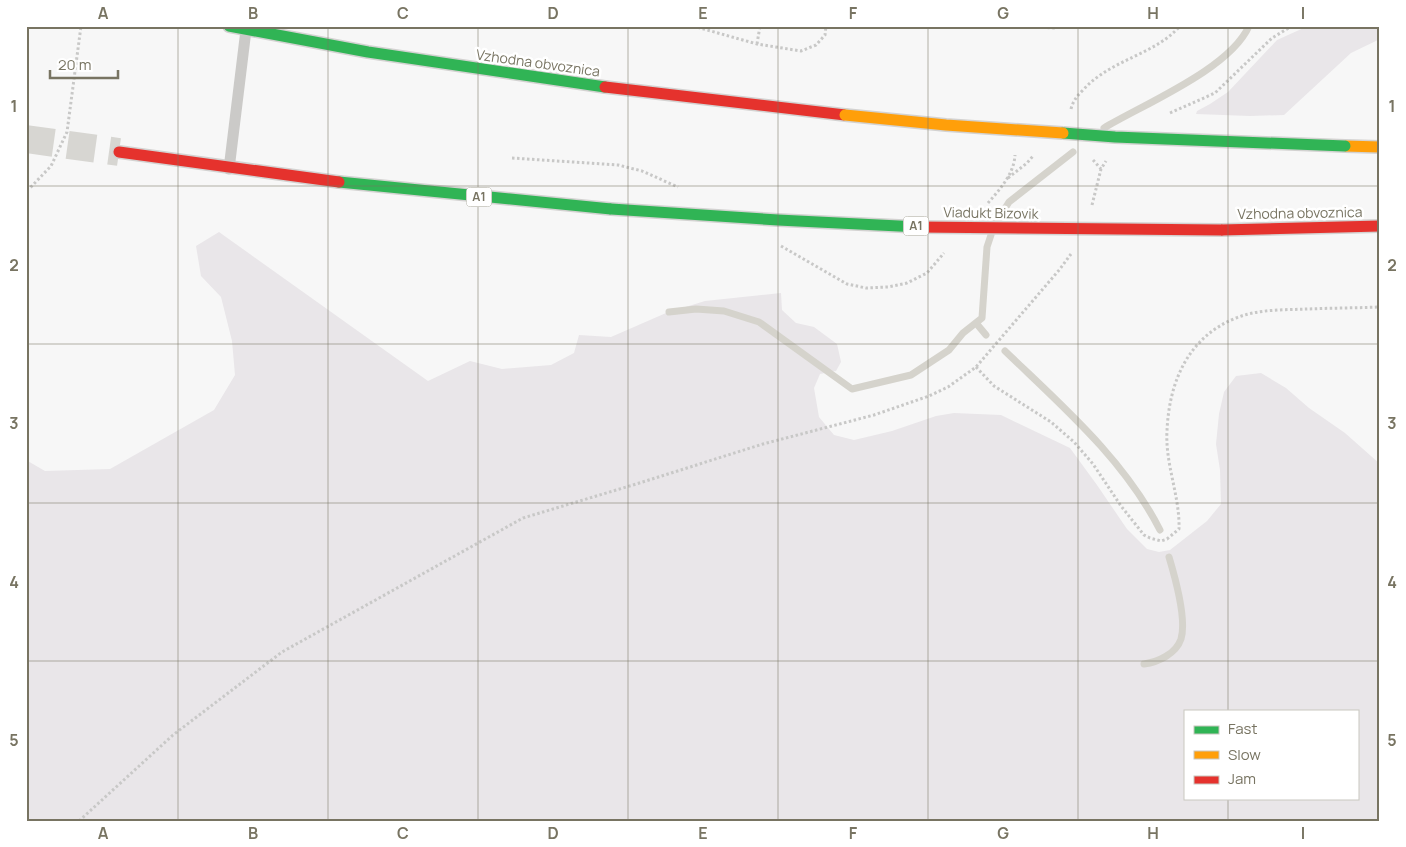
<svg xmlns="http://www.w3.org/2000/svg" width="1406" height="847" viewBox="0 0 1406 847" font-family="Manrope,sans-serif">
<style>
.green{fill:#e9e6e9;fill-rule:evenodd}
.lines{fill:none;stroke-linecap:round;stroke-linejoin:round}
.stream{stroke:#d5d3cc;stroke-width:7}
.highway-tunnel{stroke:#d7d6d2;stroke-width:28;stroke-dasharray:28 14;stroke-linecap:butt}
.fast-casing{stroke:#d3d2d1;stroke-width:14}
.slow-casing{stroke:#d3d2d1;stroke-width:14}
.jam-casing{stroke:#d3d2d1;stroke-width:14}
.path{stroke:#c8c8c7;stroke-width:3;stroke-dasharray:2.5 2.5;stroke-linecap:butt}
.lane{stroke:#cbcac8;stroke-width:11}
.fast{stroke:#30b455;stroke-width:11}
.slow{stroke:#ff9f0a;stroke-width:11}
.jam{stroke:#e5322d;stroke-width:11}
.fast-bridge-casing{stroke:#d3d2d1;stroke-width:14;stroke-linecap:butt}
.slow-bridge-casing{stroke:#d3d2d1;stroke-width:14;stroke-linecap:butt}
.jam-bridge-casing{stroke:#d3d2d1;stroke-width:14;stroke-linecap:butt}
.fast-bridge{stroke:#30b455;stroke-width:11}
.slow-bridge{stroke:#ff9f0a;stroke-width:11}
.jam-bridge{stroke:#e5322d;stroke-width:11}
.grid{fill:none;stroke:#787462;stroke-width:1;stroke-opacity:0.55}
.labels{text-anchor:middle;stroke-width:5;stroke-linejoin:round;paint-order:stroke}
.shield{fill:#fff;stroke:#a09e91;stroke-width:1}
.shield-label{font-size:12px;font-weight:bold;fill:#787462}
.street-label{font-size:14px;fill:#787462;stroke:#fff}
.neatline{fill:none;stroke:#787462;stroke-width:2}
.grid-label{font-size:16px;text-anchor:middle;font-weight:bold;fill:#787462}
</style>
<rect width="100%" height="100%" fill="#f7f7f7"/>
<path class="green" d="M1308,26H1380V39L1351,53L1284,115L1250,116L1196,114L1197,111L1210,104L1228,92L1277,40Z
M219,232L428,381L470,361L502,369L551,365L574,353L579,335L611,337L666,313L705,301L781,293L782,310L796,323L814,327L837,344L841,362L836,371L820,374L814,388L819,417L834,435L854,440L892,431L936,416L954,413L1001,415L1070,448L1097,485L1127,529L1147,549L1159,552L1170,550L1207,521L1221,504L1220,470L1216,444L1219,414L1224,392L1236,376L1261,373L1286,388L1309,408L1345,433L1380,464V821H26V460L45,471L110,469L214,410L235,375L232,341L221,297L201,276L196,246ZM1185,711H1357V798H1185Z"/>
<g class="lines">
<path class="stream" d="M1104,128C1144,104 1230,69 1249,26
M996,223L1009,202L1073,152
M669,312L696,309L724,311L759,322L852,389L911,375L949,350L963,333L982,318L987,247L991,235
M976,323L986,335
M1005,351C1061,405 1124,459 1160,530
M1144,664C1158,662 1176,654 1181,639C1187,619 1175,577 1169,557"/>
<path class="highway-tunnel" d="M26,139L119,152"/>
<g class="fast-casing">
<path id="fast" d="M229,26L368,52L605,87
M339,182L611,209"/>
</g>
<g class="slow-casing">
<path id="slow" d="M1345,146L1380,147"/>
</g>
<g class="jam-casing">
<path id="jam" d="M605,87L845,115
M119,152L339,182
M1221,230L1380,226"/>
</g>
<path class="path" d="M693,26L757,44L801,51L816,45L825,35L826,26
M1022,26L1054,28L1064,26
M757,44L760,26
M1071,109C1073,101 1077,96 1083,90C1111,59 1155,55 1180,26
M1170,113L1215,93L1272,38L1292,26
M512,158L618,165L642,171L678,187
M1093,160L1101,169
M1008,178L1027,163L1033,156
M26,189L30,188L51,166L67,132L81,26
M988,203C1000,189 1014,174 1015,155
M1092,205L1101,169L1106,161
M781,246L847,284L866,288L888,287L907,283L927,273L944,253
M976,367L994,386L1051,422L1074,442L1093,464L1121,506L1144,535L1150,538L1161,541L1167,539L1179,529C1180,496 1165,464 1167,431C1169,382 1188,337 1236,318C1258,309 1284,310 1307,309C1331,308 1356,308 1380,307
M79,821L173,735L282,652L523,518L633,485L763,444L874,415L929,396L948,387L976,367L1060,269L1071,254"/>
<path class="lane" d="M229,169L246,30"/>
<use href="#fast" class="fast"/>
<use href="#slow" class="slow"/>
<use href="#jam" class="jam"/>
<g class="fast-bridge-casing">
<path id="fast-bridge" d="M1063,133L1115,137L1345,146
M611,209L778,220L919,227"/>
</g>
<g class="slow-bridge-casing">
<path id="slow-bridge" d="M845,115L946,125L1063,133"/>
</g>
<g class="jam-bridge-casing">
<path id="jam-bridge" d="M919,227L1221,230"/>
</g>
<use href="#fast-bridge" class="fast-bridge"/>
<use href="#slow-bridge" class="slow-bridge"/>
<use href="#jam-bridge" class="jam-bridge"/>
</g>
<path class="grid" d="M178,26V821M328,26V821M478,26V821M628,26V821M778,26V821M928,26V821M1078,26V821M1228,26V711M26,186H1380M26,344H1380M26,503H1380M26,661H1380M1228,798V821"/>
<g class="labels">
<g class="shield">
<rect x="466.5" y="187.5" width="25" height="19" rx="4"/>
<rect x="903.5" y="216.5" width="25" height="19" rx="4"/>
</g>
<g class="shield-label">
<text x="479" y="201">A1</text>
<text x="916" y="230">A1</text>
</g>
<g class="street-label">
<text transform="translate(538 63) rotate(8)" y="5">Vzhodna obvoznica</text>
<text transform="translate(991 213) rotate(1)" y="5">Viadukt Bizovik</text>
<text transform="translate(1300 213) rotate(-1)" y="5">Vzhodna obvoznica</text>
</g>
</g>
<rect width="1406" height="847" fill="none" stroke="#ffffff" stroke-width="55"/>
<rect x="1184" y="710" width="175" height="90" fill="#ffffff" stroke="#c9c7c0"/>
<rect x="1194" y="726" width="25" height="8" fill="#30b455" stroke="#c9c7c0"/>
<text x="1228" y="734" font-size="15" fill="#787462">Fast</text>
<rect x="1194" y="751" width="25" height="8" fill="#ff9f0a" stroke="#c9c7c0"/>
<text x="1228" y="760" font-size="15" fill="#787462">Slow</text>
<rect x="1194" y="776" width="25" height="8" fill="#e5322d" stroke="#c9c7c0"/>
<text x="1228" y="784" font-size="15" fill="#787462">Jam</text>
<path d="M50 70v8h68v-8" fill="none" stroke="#787462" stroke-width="2.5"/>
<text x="58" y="70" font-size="15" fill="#787462" stroke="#ffffff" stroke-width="4" paint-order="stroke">20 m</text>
<rect x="28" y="28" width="1350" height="792" class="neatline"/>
<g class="grid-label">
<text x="103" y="19">A</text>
<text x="253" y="19">B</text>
<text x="403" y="19">C</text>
<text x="553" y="19">D</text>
<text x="703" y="19">E</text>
<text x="853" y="19">F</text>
<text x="1003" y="19">G</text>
<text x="1153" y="19">H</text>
<text x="1303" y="19">I</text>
<text x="14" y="112">1</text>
<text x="1392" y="112">1</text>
<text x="14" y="271">2</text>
<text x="1392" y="271">2</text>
<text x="14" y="429">3</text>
<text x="1392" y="429">3</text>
<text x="14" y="588">4</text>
<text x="1392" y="588">4</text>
<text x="14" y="746">5</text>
<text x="1392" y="746">5</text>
<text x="103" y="839">A</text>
<text x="253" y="839">B</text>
<text x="403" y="839">C</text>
<text x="553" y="839">D</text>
<text x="703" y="839">E</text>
<text x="853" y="839">F</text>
<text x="1003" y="839">G</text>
<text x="1153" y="839">H</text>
<text x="1303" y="839">I</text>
</g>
</svg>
